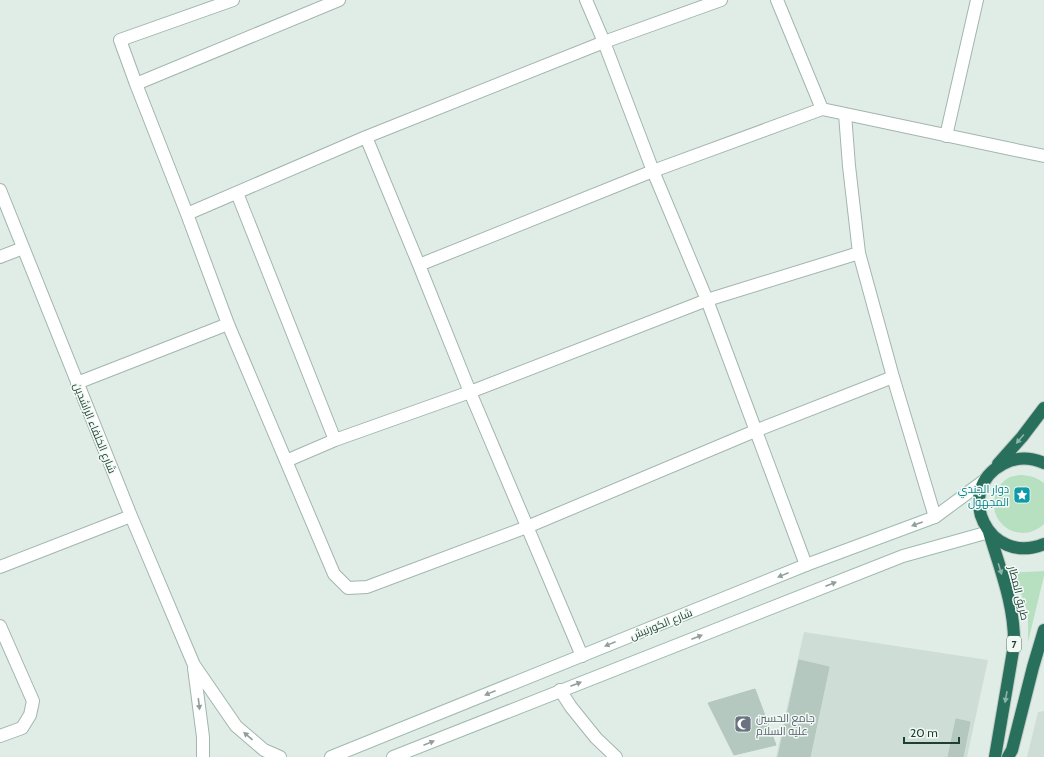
<svg xmlns="http://www.w3.org/2000/svg" width="1044" height="757" viewBox="0 0 1044 757" font-family="Cabin,Cairo,sans-serif">
<style>
.built{fill:#ceddd5}
.green{fill:#b7e0c0}
.building{fill:#b5c8bf;stroke:#b2c7bd}
.lines{fill:none;stroke-linecap:round;stroke-linejoin:round}
.street-casing{stroke:#a2b5ae;stroke-width:14}
.secondary-casing{stroke:#9ebaae;stroke-width:14}
.highway-casing{stroke:#c0c9c6;stroke-width:14}
.street{stroke:#fff;stroke-width:12}
.secondary{stroke:#fff;stroke-width:12}
.highway{stroke:#286f5c;stroke-width:12}
.oneway{fill:#8cb4a8}
.oneway2{fill:#8f9f9a}
.labels{text-anchor:middle;stroke-width:3;stroke-linejoin:round;paint-order:stroke}
.shield{fill:#f1f9f5;stroke:#5e776f;stroke-width:1}
.shield-label{font-size:10px;font-weight:bold;fill:#1f3f35}
.street-label{font-size:11px;fill:#1f3f35;stroke:#f1f9f5}
.culture-label{font-size:11px;fill:#0d838f;stroke:#f1f9f5;text-anchor:end}
.worship-label{font-size:11px;fill:#5b616d;stroke:#f1f9f5;text-anchor:start}
</style>
<rect width="100%" height="100%" fill="#e0ede7"/>
<path class="built" d="M804,632L988,660L967,757H776Z
M1044,711V757H1027L1038,712Z"/>
<path class="green" d="M1019,475C1029,475 1036,477 1044,483V524C1021,546 985,524 996,493C998,486 1004,480 1010,477C1013,476 1016,476 1019,475Z
M1044,571V576L1028,642V614L1014,572H1025Z"/>
<path class="building" d="M799,660L829,667L810,757H778Z
M755,689L776,745L734,755L708,703Z
M956,719L970,722L963,757H948Z"/>
<g class="lines">
<g class="street-casing">
<path id="street" d="M233,0L120,40L136,84L187,214L228,324L334,574L348,588L367,587L527,527L755,431L893,377
M586,0L604,42L653,171L707,300L806,565
M777,0L822,109
M136,84L339,0
M845,114L849,166L859,253L893,377L935,517
M946,136L977,0
M366,137L419,265L470,392L582,656
M0,190L131,516L194,665L236,726L264,750L280,757
M237,193L335,440
M187,214L366,137L604,42L721,0
M0,257L23,248
M419,265L653,171L822,109L1044,156
M77,383L228,324
M286,461L335,440L470,392L707,300L859,253
M0,567L131,516
M0,626L33,701L30,715L22,728L0,736
M194,668L203,737V757
M560,690L571,707L596,738L616,757"/>
</g>
<g class="secondary-casing">
<path id="secondary" d="M331,757L806,565L935,517L985,480
M393,757L903,556L989,532"/>
</g>
<g class="highway-casing">
<path id="highway" d="M1044,463C1030,457 1016,457 1003,464C953,490 988,567 1044,544
M998,464L1022,437L1044,408
M989,532C1000,569 1015,606 1014,645L995,757
M1008,757L1012,750L1033,667L1044,630"/>
</g>
<use href="#street" class="street"/>
<use href="#secondary" class="secondary"/>
<use href="#highway" class="highway"/>
</g>
<defs><path id="oneway-solid" d="M-6-.8H1V-3.2L6.5 0L1 3.2V.8H-6Z"/></defs>
<g class="oneway">
<use href="#oneway-solid" transform="translate(1020 439) rotate(130)"/>
<use href="#oneway-solid" transform="translate(1000 569) rotate(73)"/>
<use href="#oneway-solid" transform="translate(1006 697) rotate(100)"/>
</g>
<g class="oneway2">
<use href="#oneway-solid" transform="translate(917 524) rotate(160)"/>
<use href="#oneway-solid" transform="translate(783 575) rotate(158)"/>
<use href="#oneway-solid" transform="translate(831 584) rotate(-21)"/>
<use href="#oneway-solid" transform="translate(697 637) rotate(-21)"/>
<use href="#oneway-solid" transform="translate(610 644) rotate(158)"/>
<use href="#oneway-solid" transform="translate(576 684) rotate(-21)"/>
<use href="#oneway-solid" transform="translate(490 693) rotate(158)"/>
<use href="#oneway-solid" transform="translate(199 704) rotate(83)"/>
<use href="#oneway-solid" transform="translate(248 736) rotate(-139)"/>
<use href="#oneway-solid" transform="translate(429 743) rotate(-22)"/>
</g>
<defs>
<g id="sight-square" transform="scale(0.9)"><rect x="-9" y="-9" width="18" height="18" rx="4" fill="#0f9aa8" stroke="#f1f9f5"/><path d="M0-6L1.8-2.2L6-1.7L2.9 1.2L3.7 5.4L0 3.3L-3.7 5.4L-2.9 1.2L-6-1.7L-1.8-2.2Z" fill="#fff"/></g>
<g id="mosque-square" transform="scale(0.9)"><rect x="-9" y="-9" width="18" height="18" rx="4" fill="#6b7280" stroke="#f1f9f5"/><path d="M3.5-4.9A6 6 0 1 0 3.5 4.9A5 5 0 1 1 3.5-4.9Z" fill="#fff"/></g>
</defs>
<g fill-rule="evenodd">
<use href="#sight-square" x="1022" y="495"/>
<use href="#mosque-square" x="743" y="724"/>
</g>
<g class="labels">
<rect class="shield" x="1007" y="636" width="14" height="16" rx="3"/>
<g class="shield-label">
<text x="1014" y="648">7</text>
</g>
<g class="street-label">
<text transform="translate(95 428) rotate(68)" y="4">شارع الخلفاء الراشدين</text>
<text transform="translate(1019 593) rotate(76)" y="4">طريق المطار</text>
<text transform="translate(661 624) rotate(-22)" y="4">شارع الكورنيش</text>
</g>
<g class="culture-label">
<text x="1009" y="493">دوار الجندي<tspan x="1009" dy="13">المجهول</tspan></text>
</g>
<g class="worship-label">
<text x="756" y="722">جامع الحسين<tspan x="756" dy="13">عليه السلام</tspan></text>
</g>
</g>
<path d="M904 737v6h55v-6" fill="none" stroke="#1f3f35" stroke-width="2"/>
<text x="910" y="737" font-size="12" fill="#1f3f35" stroke="#f1f9f5" stroke-width="3" paint-order="stroke">20 m</text>
</svg>
